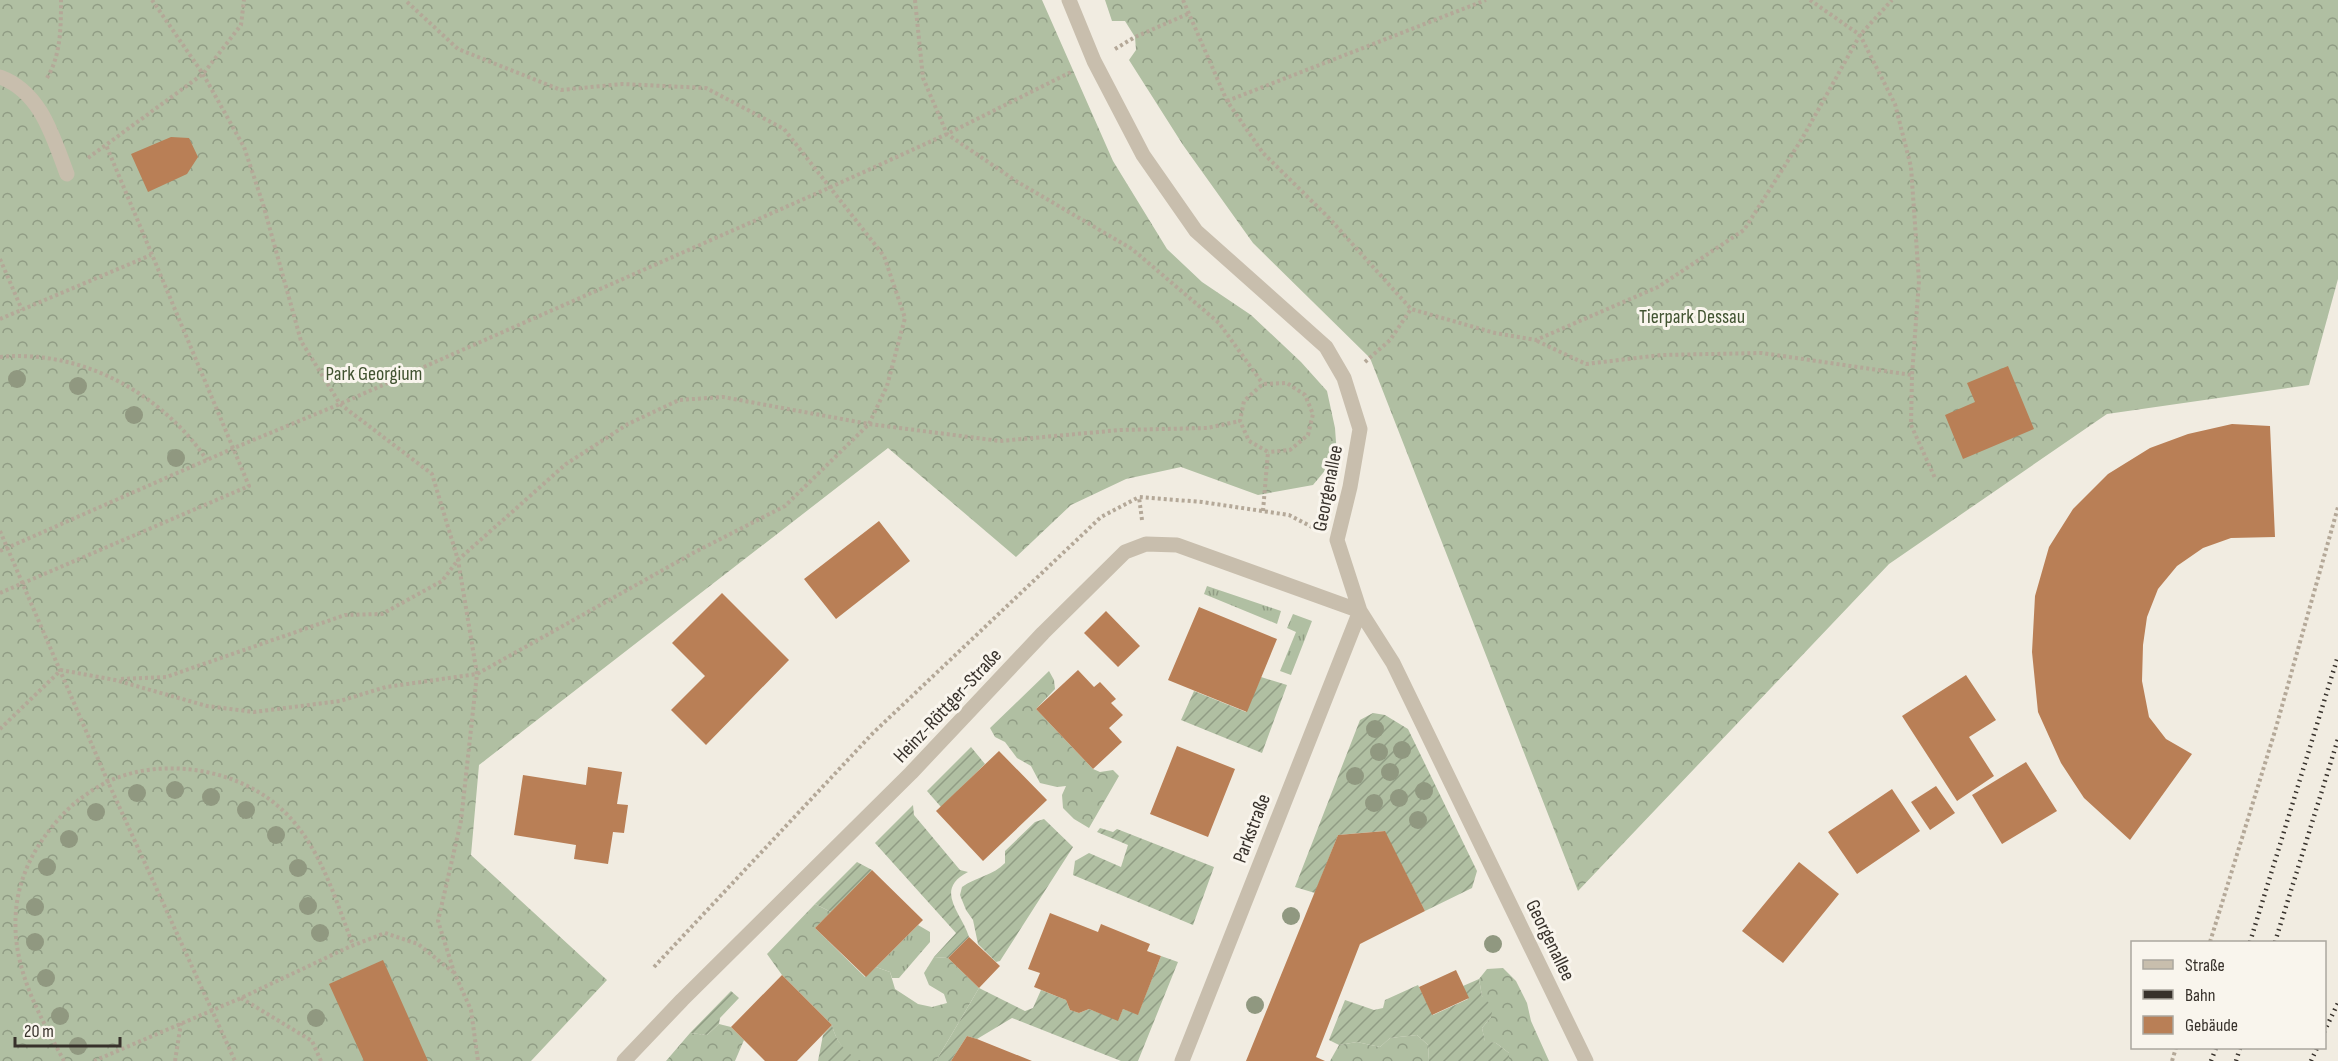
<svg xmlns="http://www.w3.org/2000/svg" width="2338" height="1061" viewBox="0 0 2338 1061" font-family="'Sofia Sans Condensed',sans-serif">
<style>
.grass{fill:url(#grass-tufts)}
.forest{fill:url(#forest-crowns)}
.garden{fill:url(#garden-furrows)}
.building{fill:#b97f56}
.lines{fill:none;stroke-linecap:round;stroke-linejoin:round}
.path{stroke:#b4a898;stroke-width:4;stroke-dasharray:3 3;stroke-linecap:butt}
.minor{stroke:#c8bead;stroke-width:15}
.rail{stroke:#37312b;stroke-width:4.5;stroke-dasharray:1.5 4.5;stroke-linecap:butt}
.tree{fill:#909880}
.labels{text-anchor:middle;stroke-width:6;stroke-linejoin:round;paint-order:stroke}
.park-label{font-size:20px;fill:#415331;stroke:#f9f5ed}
.street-label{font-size:20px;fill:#37312b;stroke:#f9f5ed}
</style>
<defs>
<pattern id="grass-tufts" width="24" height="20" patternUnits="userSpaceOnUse" patternTransform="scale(1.5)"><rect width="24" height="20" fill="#b0bfa2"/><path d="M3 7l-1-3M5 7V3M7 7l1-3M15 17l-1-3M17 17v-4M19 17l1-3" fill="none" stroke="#909c84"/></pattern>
<pattern id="forest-crowns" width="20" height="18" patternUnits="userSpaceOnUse" patternTransform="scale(1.5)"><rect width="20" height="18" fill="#b0bfa2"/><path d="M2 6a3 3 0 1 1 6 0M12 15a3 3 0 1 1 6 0" fill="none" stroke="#909c84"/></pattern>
<pattern id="garden-furrows" width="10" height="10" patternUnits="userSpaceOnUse" patternTransform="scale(1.5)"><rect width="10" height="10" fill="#b0bfa2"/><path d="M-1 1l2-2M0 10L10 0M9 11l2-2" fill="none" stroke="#909c84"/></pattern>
</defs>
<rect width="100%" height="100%" fill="#f1ece1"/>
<path class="grass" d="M1207,586L1281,611L1277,624L1204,594Z
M1293,614L1312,621L1291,675L1280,671L1296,632L1287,628Z
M918,925L930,932V942L899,978H892L890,972L876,967Z"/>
<path class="forest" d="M0,0H1042L1113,161L1167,249L1202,282L1251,315L1301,362L1327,391L1335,428L1337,456L1313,485L1258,495L1181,467L1126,479L1071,505L1016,557L888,448L479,765L471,855L607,980L531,1061H0Z
M1105,0H2338V279L2309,385L2107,414L1889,564L1578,891L1370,358L1253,243L1183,145L1129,60L1136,50L1135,37L1125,21H1112Z
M1049,671L1054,680L1055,689L1036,709L1093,769L1100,772L1113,770L1119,776L1089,828L1074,819L1063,808L1062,795L1066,786L1057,787L1040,783L1031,766L1017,758L1005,742L995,737L990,728Z
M815,904L831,912L815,928L865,977L876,967L890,972L895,989L918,1004L932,1007L947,1003L944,994L929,985L924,973L934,957L948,958L979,988L936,1061C920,1061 872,1061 860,1061C846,1056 835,1039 832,1025L782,975L767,954Z
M1503,968L1516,981L1527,1003L1531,1021L1549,1061H1509V1053L1496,1043L1485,1042L1482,1028L1491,1017L1482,996L1479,979L1487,969Z
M719,1024L731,1027L744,1040L735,1061H666L690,1033L707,1035Z
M1417,1035L1428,1045L1429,1061H1330L1339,1045L1357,1042L1380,1047L1390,1038Z"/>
<path class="garden" d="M1261,677L1287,685L1262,753L1181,720L1194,691L1246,712Z
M1373,713L1385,715L1408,729L1477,871L1472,888L1425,911L1384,831L1338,835L1315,893L1295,887L1360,720Z
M971,747L985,764L941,807L927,791Z
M913,805L914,815L960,870L968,872C933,890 962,913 969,937L948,958L934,957L956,933L875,843Z
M1044,819L1073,847L1000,961L996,962L978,944L973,920L966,910L960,895L962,887C976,877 994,875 1005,863V851L1035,822Z
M1100,828L1113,832L1117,829L1214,867L1193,925L1073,875L1075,861L1089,853L1121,867L1128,845L1097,832Z
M857,862L872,870L831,912L815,904Z
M1161,956L1178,962L1138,1061H1121L1012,1018L977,1039L967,1036L951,1061H936L979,988L1025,1011L1033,1008L1041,990L1066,1000L1070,1010L1079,1013L1089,1009L1118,1020L1123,1009L1138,1014Z
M1479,979L1482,996L1493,1007L1491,1017L1482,1028L1485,1041L1496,1043L1509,1053V1061H1429L1428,1045L1417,1035L1390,1038L1380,1047L1357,1042L1339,1045L1329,1040L1345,1000L1374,1010L1383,1008L1385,1000L1418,985L1433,1015L1468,999L1463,986Z
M731,991L739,998L720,1018L719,1024L707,1035L690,1033Z
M832,1025C836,1042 846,1053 861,1061H818L823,1035Z"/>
<path class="building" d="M171,137L189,138L198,157L187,174L148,192L131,154Z
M2008,366L2034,429L1963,459L1945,415L1975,402L1967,383Z
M2232,424L2270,426L2275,537L2231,538L2203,548L2177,566L2158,589L2147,617L2143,645L2142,681L2149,717L2166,739L2192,754L2130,840L2084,798L2061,763L2038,712L2032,652L2035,596L2049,547L2073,509L2108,474L2150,448L2188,434Z
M879,521L910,561L836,619L804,579Z
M722,593L789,660L706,745L671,710L705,676L672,643Z
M1199,607L1277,639L1247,712L1168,680Z
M1106,611L1140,646L1118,667L1084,633Z
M1078,670L1094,687L1100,682L1116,699L1111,703L1123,715L1109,728L1122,742L1093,769L1036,709Z
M1966,675L1996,720L1969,737L1994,776L1957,801L1902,716Z
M1177,746L1235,769L1208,837L1150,814Z
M999,751L1047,800L983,861L936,811Z
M2026,762L2057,811L2002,844L1972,795Z
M588,767L622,772L617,804L628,805L624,833L613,832L608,864L574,859L576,845L514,835L523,775L586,785Z
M1936,786L1955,813L1930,830L1911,802Z
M1892,789L1920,831L1857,874L1828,832Z
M1385,831L1425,911L1360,944L1316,1057L1325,1061H1246L1338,835Z
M1799,862L1839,894L1783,963L1742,931Z
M872,870L923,920L866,977L815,928Z
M1050,913L1098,932L1101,924L1150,944L1147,951L1161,956L1138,1015L1123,1009L1118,1021L1089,1009L1079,1013L1070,1010L1066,1000L1034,987L1040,973L1028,969Z
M969,937L1000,966L979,988L948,958Z
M383,960L428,1061H364L329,984Z
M1456,970L1469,998L1432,1015L1419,987Z
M782,975L832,1025L797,1061H765L731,1027Z
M967,1036L977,1039L1032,1061H951Z"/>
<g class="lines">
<path class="path" d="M152,0L203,74L244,147L263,204L301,341L340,404L432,474L458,560L477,674L461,821L438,921L454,972L471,1010L478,1061
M915,0L923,78L947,134L1016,181L1132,249L1219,323L1263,384
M1183,0L1227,101L1263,153L1328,217L1411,309L1495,333L1536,340L1658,287L1744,230L1803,137L1860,35L1892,0
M1810,0L1860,35L1895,104L1911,167L1919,281L1912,375L1911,425L1935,478
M1115,49L1135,37L1190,13
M47,78C61,55 61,26 61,0
M1227,101L1486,0
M88,158L203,74L241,25L244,0
M0,259L22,310
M0,319L151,255
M1537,341L1586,364L1661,355L1762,353L1912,375
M0,357C82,349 162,394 207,460
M1365,362L1390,340L1411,309
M1263,511L1268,452L1249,441L1240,421L1244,401L1263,384L1287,383L1305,395L1313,414L1308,435L1290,450L1268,452
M1142,520L1139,497L1202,502L1289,515L1314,528
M0,531L108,782L235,1061
M0,551L234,448L340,404L831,187L947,134L1071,72
M0,593L249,486L106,145
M121,679L166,677L345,615L382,614L442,581L458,560L566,464L628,424L679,400L723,397L869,424L1000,441L1120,430L1207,428L1240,421
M0,729L61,670L115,680L207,706L254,712L340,701L386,687L477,674L695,552L785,506L869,424L887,386L905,318L884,256L784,129L706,88L622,84L561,90L458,49L405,0
M2210,942L2275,731L2338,507
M654,967L873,733L1101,517L1139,497
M241,998L312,1041L321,1061
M64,1061C39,1014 11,967 16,911C18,884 29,858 45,836C57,820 70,805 87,794C141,754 228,763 278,806C319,841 334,896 353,945
M94,1061L241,998L349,947L385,933L418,944L453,972
M175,1061L181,1023
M2172,1061L2176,1048"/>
<path class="minor" d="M1069,0L1094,61L1143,155L1196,231L1326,347L1344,378L1360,429L1350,487L1337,540L1360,611L1393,663L1586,1061
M0,77C41,92 53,137 67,174
M624,1061L682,1000L911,773L1043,633L1125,552L1146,544L1177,545L1360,611
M1182,1061L1360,611"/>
<path class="rail" d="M2250,942L2338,656
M2275,942L2338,739
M2324,1032L2338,1003
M2211,1061L2216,1048
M2236,1061L2240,1048
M2311,1061L2317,1048"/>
</g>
<g class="tree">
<circle cx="17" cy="379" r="9"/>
<circle cx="78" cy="386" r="9"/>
<circle cx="134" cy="415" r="9"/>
<circle cx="176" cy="458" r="9"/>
<circle cx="1375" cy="729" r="9"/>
<circle cx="1402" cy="750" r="9"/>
<circle cx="1379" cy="752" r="9"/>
<circle cx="1390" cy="772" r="9"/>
<circle cx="1355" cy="776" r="9"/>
<circle cx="175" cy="790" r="9"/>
<circle cx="1424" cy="791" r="9"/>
<circle cx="137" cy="793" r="9"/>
<circle cx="211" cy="797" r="9"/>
<circle cx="1399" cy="798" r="9"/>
<circle cx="1374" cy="803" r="9"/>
<circle cx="246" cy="810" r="9"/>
<circle cx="96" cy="812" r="9"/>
<circle cx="1418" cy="820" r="9"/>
<circle cx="276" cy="835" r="9"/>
<circle cx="69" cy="839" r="9"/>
<circle cx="47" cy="867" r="9"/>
<circle cx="298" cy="868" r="9"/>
<circle cx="308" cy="906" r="9"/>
<circle cx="35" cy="907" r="9"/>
<circle cx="1291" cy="916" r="9"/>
<circle cx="320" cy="933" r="9"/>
<circle cx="35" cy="942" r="9"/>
<circle cx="1493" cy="944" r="9"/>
<circle cx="46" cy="978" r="9"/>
<circle cx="1255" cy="1005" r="9"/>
<circle cx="60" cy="1016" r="9"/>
<circle cx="316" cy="1018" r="9"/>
<circle cx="78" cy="1046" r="9"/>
</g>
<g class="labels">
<g class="park-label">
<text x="1692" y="323">Tierpark Dessau</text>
<text x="374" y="380">Park Georgium</text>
</g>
<g class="street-label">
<text transform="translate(1327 488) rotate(-79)" y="7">Georgenallee</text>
<text transform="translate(947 705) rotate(-47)" y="7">Heinz-Röttger-Straße</text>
<text transform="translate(1251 828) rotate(-69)" y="7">Parkstraße</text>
<text transform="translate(1551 940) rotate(64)" y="7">Georgenallee</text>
</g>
</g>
<rect x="2131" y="941" width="195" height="108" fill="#f9f5ed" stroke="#aba79f" stroke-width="1.5"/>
<rect x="2143" y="960" width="30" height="9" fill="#c8bead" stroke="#aba79f" stroke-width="1.5"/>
<text x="2185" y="971" font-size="18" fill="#37312b">Straße</text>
<rect x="2143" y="990" width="30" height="9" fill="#37312b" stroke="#aba79f" stroke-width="1.5"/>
<text x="2185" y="1001" font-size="18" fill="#37312b">Bahn</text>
<rect x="2143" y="1016" width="30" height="18" fill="#b97f56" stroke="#aba79f" stroke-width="1.5"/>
<text x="2185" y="1031" font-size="18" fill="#37312b">Gebäude</text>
<path d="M15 1037v9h105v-9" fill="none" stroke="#37312b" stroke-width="3"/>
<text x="24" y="1037" font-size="18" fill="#37312b" stroke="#f9f5ed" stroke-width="4.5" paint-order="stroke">20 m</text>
</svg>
